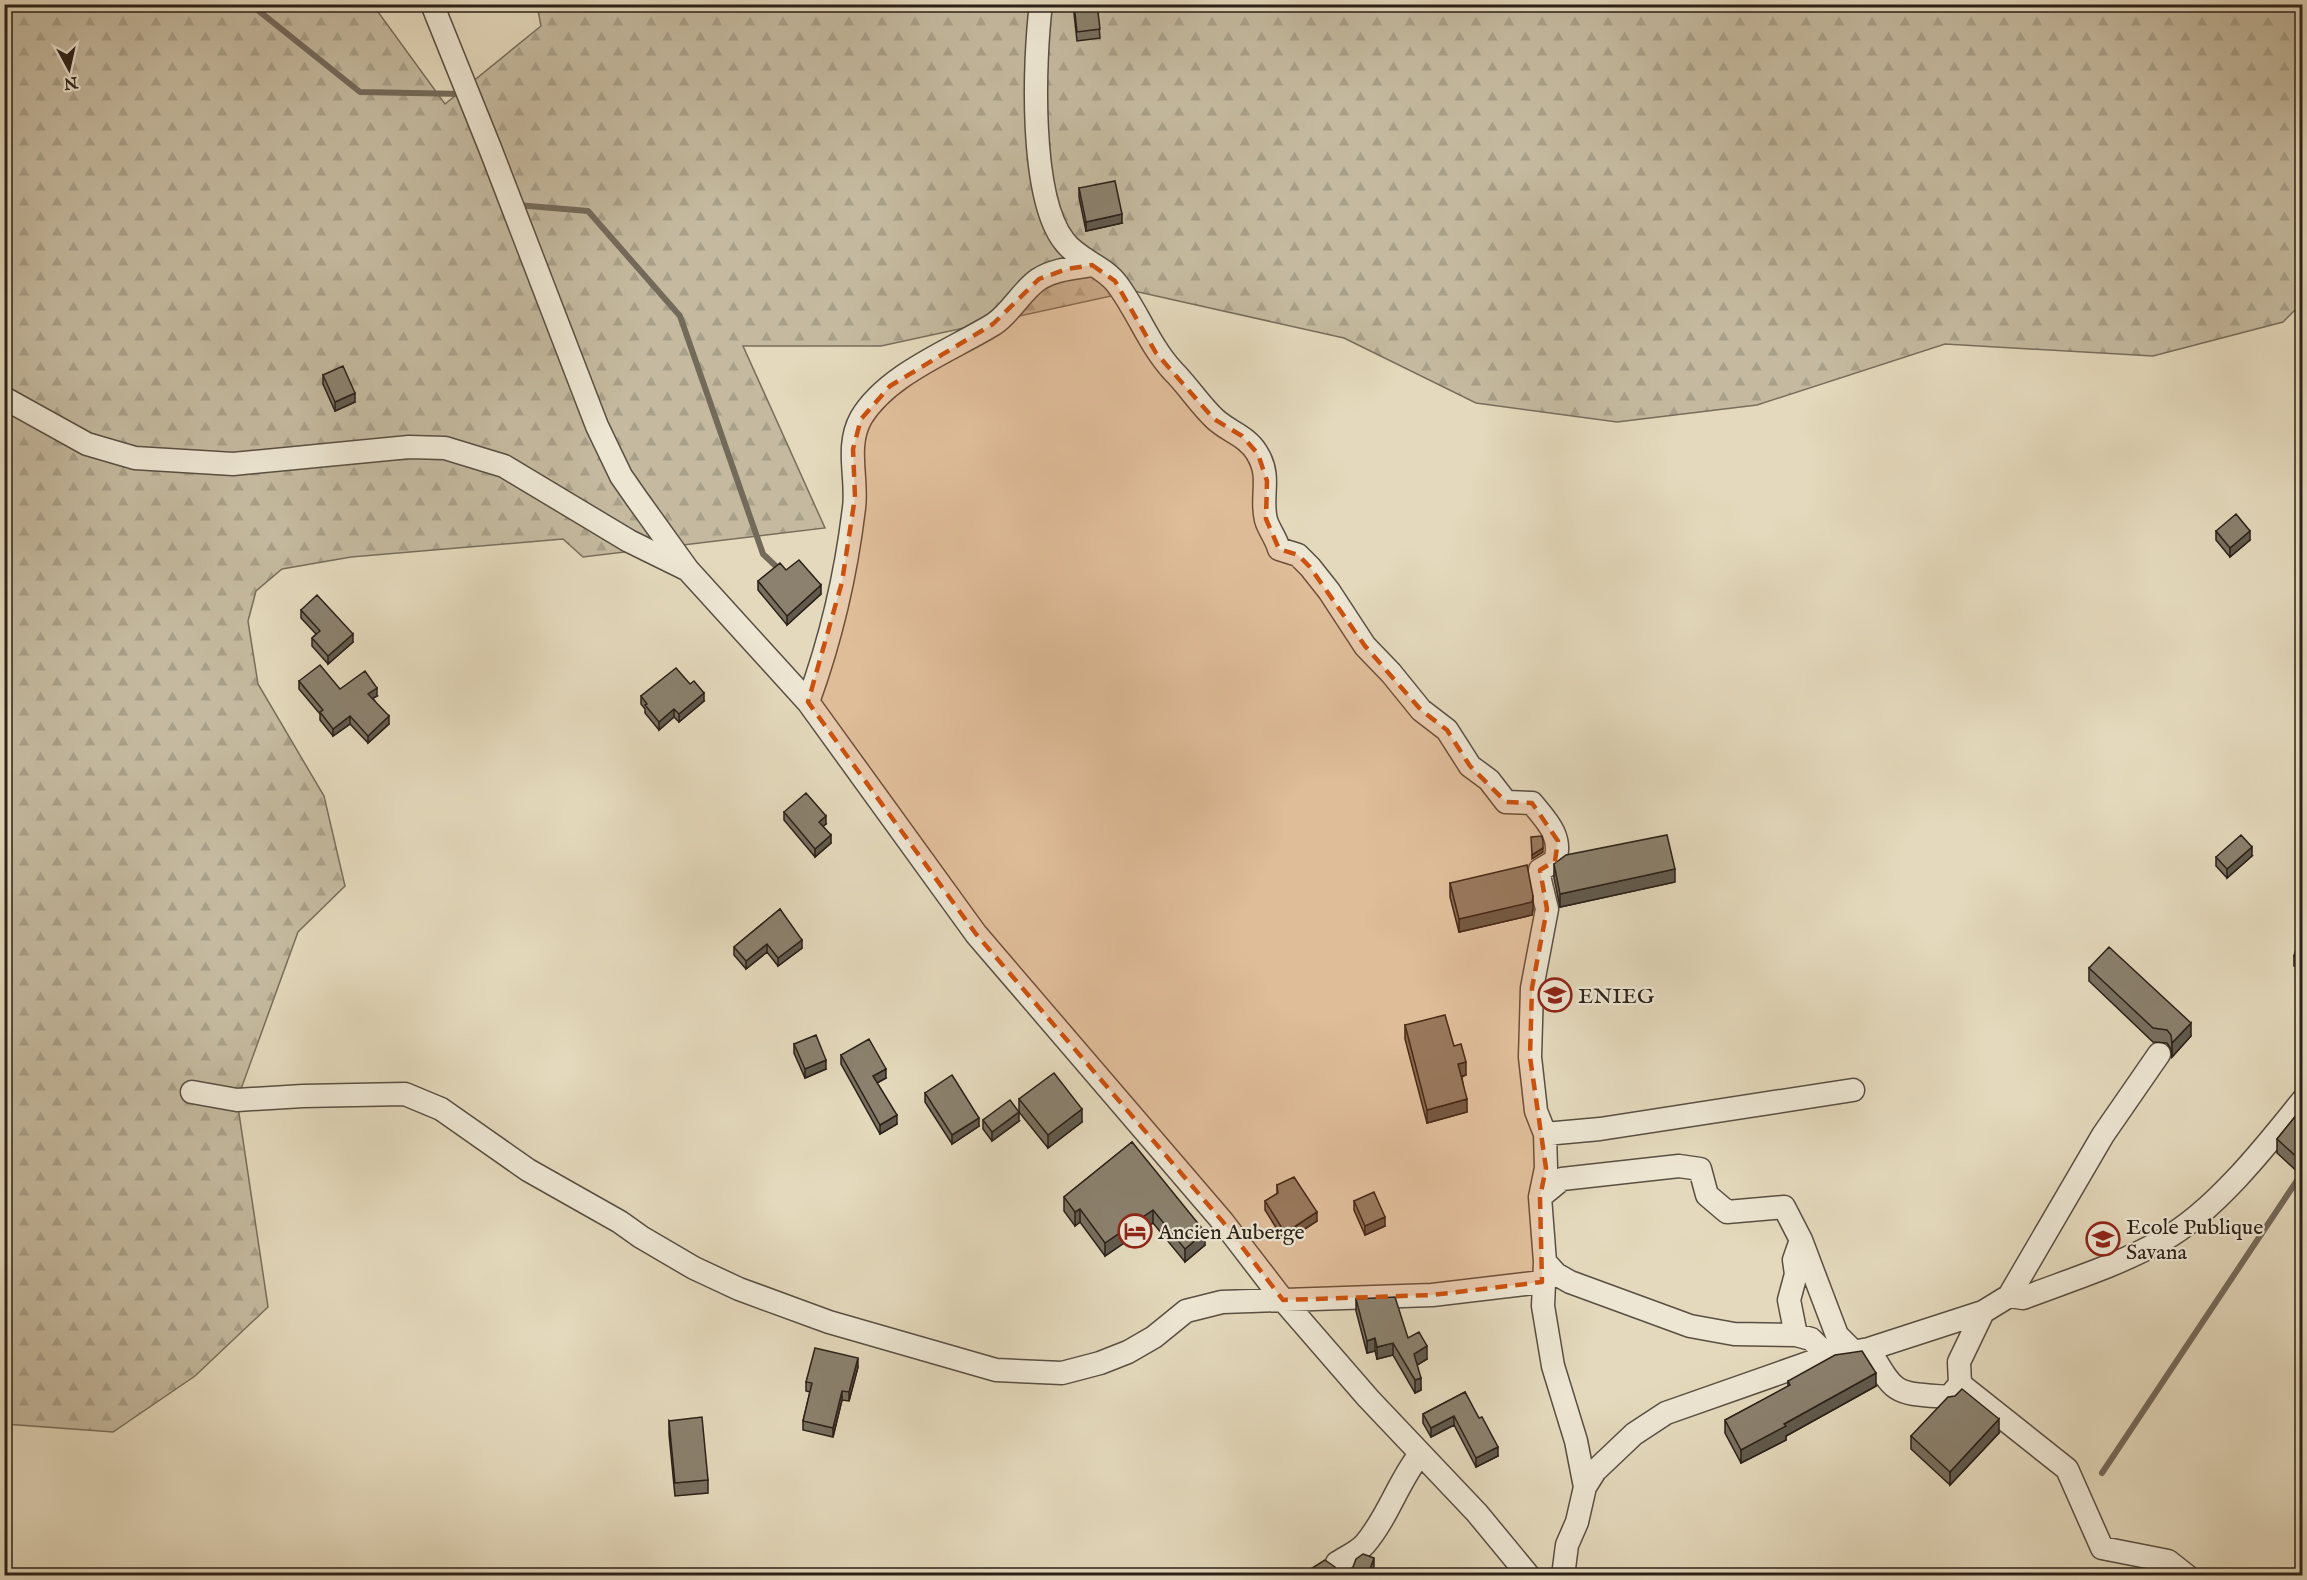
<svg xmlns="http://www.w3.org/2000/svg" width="2307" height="1580" viewBox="0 0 2307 1580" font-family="'IM FELL English',serif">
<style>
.forest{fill:url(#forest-firs);stroke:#786e5c;stroke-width:1.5}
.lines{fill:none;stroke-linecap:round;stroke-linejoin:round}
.stream{stroke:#746a5a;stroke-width:6}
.minor-casing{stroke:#594f42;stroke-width:25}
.minor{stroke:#ede6d3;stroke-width:22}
.wall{fill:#786f5f;stroke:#2b2119;stroke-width:1.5}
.shaded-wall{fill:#615a4d;stroke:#2b2119;stroke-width:1.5}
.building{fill:#8b816e;stroke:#2b2119;stroke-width:1.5}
.marked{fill:#cc510e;fill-opacity:0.2;stroke:#cc510e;stroke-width:4.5;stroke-dasharray:12 8;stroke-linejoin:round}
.labels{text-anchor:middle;stroke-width:4.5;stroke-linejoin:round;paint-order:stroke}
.poi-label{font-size:22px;fill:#2b2119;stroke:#ede6d3;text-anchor:start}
</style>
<defs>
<pattern id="forest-firs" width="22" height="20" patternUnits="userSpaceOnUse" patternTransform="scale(1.5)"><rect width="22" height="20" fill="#c5baa0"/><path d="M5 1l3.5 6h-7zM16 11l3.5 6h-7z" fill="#a9a089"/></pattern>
</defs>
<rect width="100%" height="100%" fill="#e4d9bc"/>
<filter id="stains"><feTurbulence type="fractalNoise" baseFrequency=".00333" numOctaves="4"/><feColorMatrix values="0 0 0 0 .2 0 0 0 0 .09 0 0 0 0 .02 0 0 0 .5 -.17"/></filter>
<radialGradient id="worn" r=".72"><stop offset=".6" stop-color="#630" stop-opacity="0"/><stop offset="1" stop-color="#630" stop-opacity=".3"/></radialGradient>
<path class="forest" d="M4,5H373L445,104L541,26L537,5H2302V303L2283,322L2153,356L1945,344L1757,405L1617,422L1476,403L1344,338L1134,291L881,346H743L825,528L583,557L563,539L351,557L282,569L256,591L248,621L258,684L324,796L345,886L298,932L237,1100L268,1307L195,1376L113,1432L5,1424Z"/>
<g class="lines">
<path class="stream" d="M250,4L360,92L464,94
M517,205L588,211L680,316L763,554L781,571
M2102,1473L2302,1173"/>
<g class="minor-casing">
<path id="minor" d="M432,4L490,148L597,426L621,476L637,499L688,570L808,702L976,934L1223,1222L1283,1300L1368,1398L1477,1513L1529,1576
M1041,4C1034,60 1029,196 1064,241C1078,260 1104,266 1117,284C1138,312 1149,345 1173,371C1188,386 1200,405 1215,419C1229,432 1247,436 1257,453C1272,477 1260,496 1266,520C1269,530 1276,538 1279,549L1298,555L1310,567L1329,591L1365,646L1391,673L1421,710L1447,730L1470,766L1489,780L1506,802L1532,803C1547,821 1563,837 1555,861L1540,870V880L1547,909L1532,988L1530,1057L1536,1111L1545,1134L1546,1168L1540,1197L1545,1262L1543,1306L1553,1366L1576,1441L1585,1487L1577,1522L1567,1545L1563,1576
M4,398L87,444L135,458L233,464L409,447L445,448L504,466L629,541L686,569
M808,702C831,639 846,575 854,508C858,478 845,447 861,418C887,374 952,350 994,324C1012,312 1021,291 1039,279C1055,269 1074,268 1092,265
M192,1092L237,1100L303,1096L405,1094L441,1109L528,1170L620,1222L641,1237L694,1268L739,1289L829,1322L996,1370L1062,1373L1100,1363L1128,1352L1154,1337L1186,1311L1222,1302L1432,1295L1542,1282
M1545,1134L1600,1129L1853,1090
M1540,1197L1562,1179L1679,1166L1700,1169L1707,1195L1727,1212L1784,1207L1801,1240L1837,1335L1852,1350
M1545,1262L1556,1274L1570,1282L1690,1326L1734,1334L1796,1335L1811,1339L1828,1356
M2009,1296L2103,1135L2159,1054
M1796,1335L1789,1300L1796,1274L1794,1260L1801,1240
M1869,1349C1896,1396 1894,1393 1949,1397L1960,1384L1959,1362L1983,1312
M1960,1384L2067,1469L2102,1548L2168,1561L2187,1576
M1585,1487L1595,1471L1634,1434L1666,1413L1828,1356L1869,1349L1983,1312L2009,1296L2023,1298C2070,1280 2119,1265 2163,1240C2214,1212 2266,1146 2302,1101
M1337,1563C1346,1557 1358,1552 1365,1544C1388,1517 1398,1482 1420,1454"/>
</g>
<use href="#minor" class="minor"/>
</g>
<path class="wall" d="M1073,4H1097L1100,38L1077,41Z
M1079,188L1122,223L1086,231L1079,197Z
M323,375L355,402L335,411L323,384Z
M2216,531L2250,540L2230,557L2216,540Z
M786,570L821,594L787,625L758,590V581Z
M301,610L353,642L328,664L312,646V638L316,634L301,618Z
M299,681L377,696L373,698L389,724L368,743L350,724L333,736L320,720V714L299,689Z
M641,696L704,701L679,722L674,717L659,730L645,713V709L641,704Z
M784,812L826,824L823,826L831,843L815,857L784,820Z
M2252,856L2227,878L2216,866V857Z
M1554,864L1675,882L1560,907L1554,878Z
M1450,883L1533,909L1532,915L1459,932L1450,897Z
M780,909L802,948L778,966L767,952L746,969L734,955V947Z
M2302,930V969L2294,966V956Z
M2089,968L2191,1036L2172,1057L2171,1049L2167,1043L2153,1042L2089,981Z
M1405,1025L1454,1046L1466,1075L1462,1077L1467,1112L1427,1123L1405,1039Z
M794,1044L826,1069L805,1078L794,1053Z
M841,1055L886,1078L877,1083L897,1124L880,1134L841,1064Z
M925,1093L979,1126L952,1144L925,1102Z
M1019,1099L1082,1122L1048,1148L1019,1112Z
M2302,1108L2301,1175L2277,1153V1139Z
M983,1120L1019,1121L992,1141L983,1129Z
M1132,1142L1205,1245L1185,1262L1153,1223L1105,1256L1080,1222L1075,1226L1064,1211V1197Z
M1277,1185L1317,1221L1285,1242L1265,1210V1201L1277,1194Z
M1354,1201L1385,1226L1365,1235L1354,1210Z
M1356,1299L1408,1338L1427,1359L1417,1365L1421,1390L1415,1393L1393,1355L1377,1359L1375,1351L1367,1353L1356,1311Z
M858,1367L849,1401L842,1400L833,1437L803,1430V1421L810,1392L806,1391V1382Z
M1788,1381L1876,1386L1786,1436V1440L1741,1463L1725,1433V1420L1788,1387Z
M1465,1392L1498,1456L1476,1467L1454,1425L1431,1437L1423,1423V1414Z
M669,1421L708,1480V1493L675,1496L669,1434Z
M1999,1433L1950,1485L1911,1449V1436Z"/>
<path class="shaded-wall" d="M1122,214V223L1086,231V222Z
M355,393V402L335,411V402Z
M2250,531V540L2230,557V548Z
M821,585V594L787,625V616Z
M353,634V642L328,664V656Z
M377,688V696L368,701V694Z
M704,693V701L679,722V714Z
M674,709V717L659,730V722Z
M350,716V724L333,736V729Z
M389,716V724L368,743V736Z
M826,816V824L819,830V822Z
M831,835V843L815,857V849Z
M2252,847V856L2227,878V869Z
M1543,848V852L1532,859V855Z
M1675,869V882L1560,907V894Z
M1533,896V909L1532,915L1459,932V919Z
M802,940V948L778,966V958Z
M767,944V952L746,969V961Z
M2191,1023V1036L2172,1057V1043Z
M826,1060V1069L805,1078V1069Z
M1466,1062V1075L1458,1077V1064Z
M886,1069V1078L873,1085V1076Z
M1467,1099V1112L1427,1123V1110Z
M1082,1109V1122L1048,1148V1135Z
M1019,1112V1121L992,1141V1132Z
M897,1115V1124L880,1134V1125Z
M979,1118V1126L952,1144V1135Z
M2302,1160V1173L2301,1175V1161Z
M1080,1209V1222L1075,1226V1212Z
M1153,1210V1223L1105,1256V1243Z
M1317,1212V1221L1285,1242V1233Z
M1385,1217V1226L1365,1235V1226Z
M1205,1232V1245L1185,1262V1249Z
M1375,1338V1351L1367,1353V1341Z
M1393,1343V1355L1377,1359V1347Z
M1427,1346V1359L1414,1367V1354Z
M858,1358V1367L849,1401V1392Z
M1876,1373V1386L1786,1436V1440L1741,1463V1450L1784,1424Z
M1421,1378V1390L1415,1393V1380Z
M842,1391V1400L833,1437V1428Z
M1454,1416V1425L1431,1437V1428Z
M1999,1419V1433L1950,1485V1472Z
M1498,1447V1456L1476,1467V1458Z
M1374,1558V1567L1371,1575H1368Z"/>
<path class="building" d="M1074,4H1097L1100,29L1077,32Z
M1115,181L1122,214L1086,222L1079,188Z
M343,366L355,393L335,402L323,375Z
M2236,514L2250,531L2230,548L2216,531Z
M799,560L821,585L787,616L758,581L780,563L786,570Z
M317,595L353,634L328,656L312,638L320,631L301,610Z
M320,665L340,689L365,671L377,688L368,694L389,716L368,736L350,716L333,729L320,712L323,710L299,681Z
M676,668L690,684L694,681L704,693L679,714L674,709L659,722L645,705L647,704L641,696Z
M806,793L826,816L819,822L831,835L815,849L784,812Z
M1667,835L1675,869L1560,894L1554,864L1566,855Z
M2241,835L2252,847L2227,869L2216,857Z
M1542,836L1543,841V848L1532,855L1531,837Z
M1527,865L1533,896L1532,902L1459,919L1450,883Z
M780,909L802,940L778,958L767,944L746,961L734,947Z
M2302,930V959L2294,956Z
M2109,947L2191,1023L2172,1043L2171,1035L2167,1030L2153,1028L2089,968Z
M1445,1015L1454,1046L1461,1044L1466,1062L1458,1064L1467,1099L1427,1110L1405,1025Z
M816,1035L826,1060L805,1069L794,1044Z
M869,1039L886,1069L873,1076L897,1115L880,1125L841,1055Z
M1054,1073L1082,1109L1048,1135L1019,1099Z
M952,1075L979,1118L952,1135L925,1093Z
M1010,1100L1019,1112L992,1132L983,1120Z
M2302,1108V1160L2301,1161L2277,1139Z
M1132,1142L1205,1232L1185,1249L1153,1210L1105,1243L1080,1209L1075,1212L1064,1197Z
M1294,1177L1317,1212L1285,1233L1265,1201L1278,1193L1277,1185Z
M1374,1192L1385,1217L1365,1226L1354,1201Z
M1395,1297L1408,1338L1419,1332L1427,1346L1414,1354L1421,1378L1415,1380L1393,1343L1377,1347L1375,1338L1367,1341L1356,1299Z
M815,1348L858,1358L849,1392L842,1391L833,1428L803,1421L812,1383L806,1382Z
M1862,1351L1876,1373L1784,1424L1786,1426L1741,1450L1725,1420L1790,1385L1788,1381L1835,1355Z
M1962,1389L1999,1419L1950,1472L1911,1436L1948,1397L1955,1396Z
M1465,1392L1479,1418L1482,1417L1498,1447L1476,1458L1454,1416L1431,1428L1423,1414Z
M702,1417L708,1480L675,1483L669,1421Z
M1363,1554L1374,1558L1368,1575H1350L1356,1559Z
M1325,1560L1335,1567L1340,1575H1277L1279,1569L1306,1572Z"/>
<path class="marked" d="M1092,265L1115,281L1156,353L1214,419L1242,436L1258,454L1267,481L1266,519L1279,549L1298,555L1310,567L1365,646L1421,710L1447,730L1470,766L1506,802L1532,803L1558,841L1555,861L1540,870L1547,909L1532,988L1530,1057L1546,1168L1540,1197L1542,1282L1432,1295L1283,1300L1223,1222L976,934L808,702L842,582L855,497L853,449L861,419L890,386L993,324L1039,279L1067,269Z"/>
<defs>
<g id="university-ring" transform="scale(1.725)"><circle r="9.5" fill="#ede6d3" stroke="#8f2418" stroke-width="1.5"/><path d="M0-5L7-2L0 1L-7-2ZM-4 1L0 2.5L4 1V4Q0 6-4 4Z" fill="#8f2418"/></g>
<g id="hotel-ring" transform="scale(1.725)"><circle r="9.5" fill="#ede6d3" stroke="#8f2418" stroke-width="1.5"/><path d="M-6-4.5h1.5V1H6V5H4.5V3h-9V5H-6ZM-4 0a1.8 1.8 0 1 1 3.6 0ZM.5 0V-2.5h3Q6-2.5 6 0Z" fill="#8f2418"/></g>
<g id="school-ring" transform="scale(1.725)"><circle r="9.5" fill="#ede6d3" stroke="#8f2418" stroke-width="1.5"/><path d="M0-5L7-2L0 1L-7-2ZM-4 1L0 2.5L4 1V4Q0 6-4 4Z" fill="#8f2418"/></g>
</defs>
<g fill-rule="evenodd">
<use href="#university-ring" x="1555" y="995"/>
<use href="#hotel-ring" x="1135" y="1231"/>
<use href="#school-ring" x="2103" y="1239"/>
</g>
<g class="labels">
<g class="poi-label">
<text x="1578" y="1003">ENIEG</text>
<text x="2126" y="1234">Ecole Publique<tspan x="2126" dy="25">Savana</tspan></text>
<text x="1158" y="1239">Ancien Auberge</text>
</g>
</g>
<rect width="2307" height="1580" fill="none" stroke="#e4d9bc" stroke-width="24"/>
<rect x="6" y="6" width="2295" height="1568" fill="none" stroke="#2b2119" stroke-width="3"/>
<rect x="12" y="12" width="2283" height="1556" fill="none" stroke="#2b2119" stroke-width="1.5"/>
<g transform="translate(69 69) rotate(172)" stroke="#ede6d3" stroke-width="4.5" paint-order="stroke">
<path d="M0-4.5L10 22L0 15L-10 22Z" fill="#2b2119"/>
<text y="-9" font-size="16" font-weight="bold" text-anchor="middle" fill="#2b2119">N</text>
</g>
<rect width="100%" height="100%" filter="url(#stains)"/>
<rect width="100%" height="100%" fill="url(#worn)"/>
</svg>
